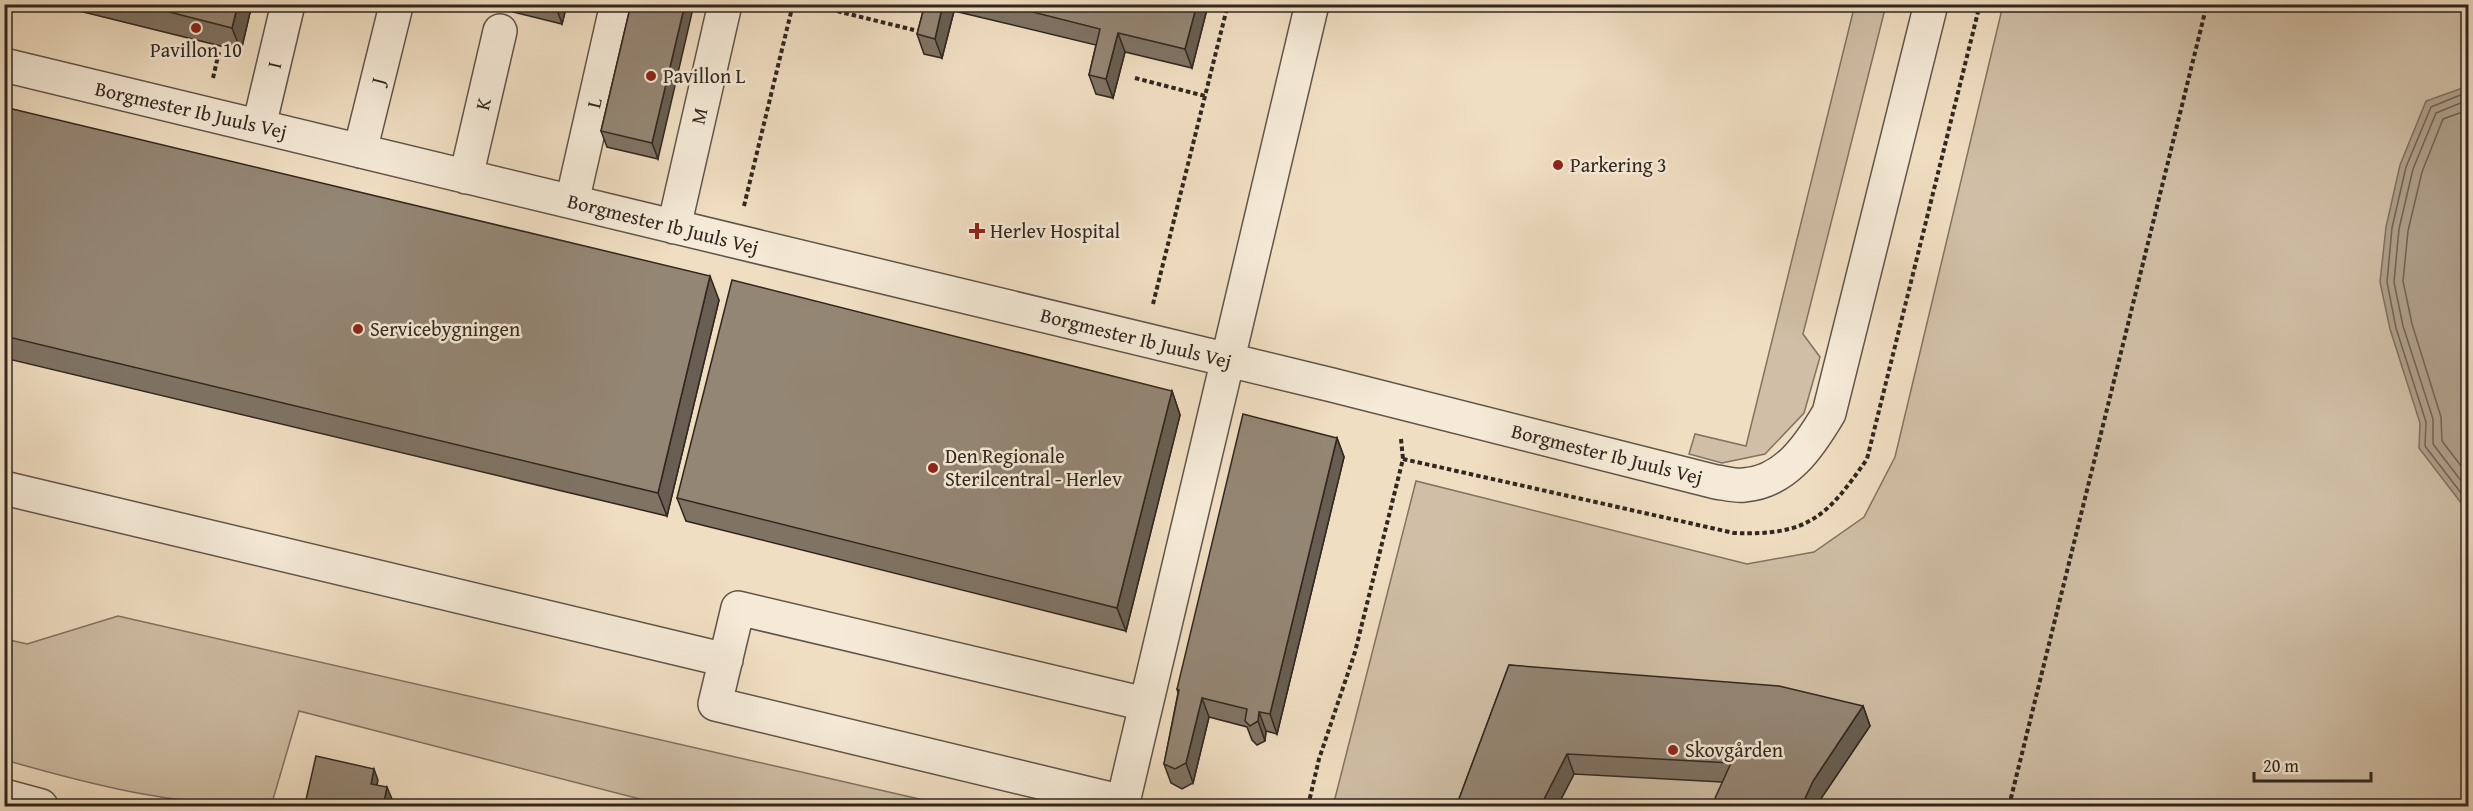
<svg xmlns="http://www.w3.org/2000/svg" width="2473" height="811" viewBox="0 0 2473 811" font-family="'Gentium Book Plus',serif">
<style>
.green{fill:#d0bfa6;stroke:#807362;stroke-width:1.5}
.water{fill:#afa08b;stroke:#7d7060;stroke-width:1.5}
.lines{fill:none;stroke-linecap:round;stroke-linejoin:round}
.shore{stroke:#706455;stroke-width:1.5}
.minor-casing{stroke:#615548;stroke-width:36}
.path{stroke:#31271f;stroke-width:4;stroke-dasharray:4.5 3;stroke-linecap:butt}
.minor{stroke:#f5ead7;stroke-width:33}
.wall{fill:#7f7364;stroke:#31271f;stroke-width:1.5}
.shaded-wall{fill:#685e51;stroke:#31271f;stroke-width:1.5}
.building{fill:#948674;stroke:#31271f;stroke-width:1.5}
.poi-dot{fill:#8f2418;stroke:#f5ead7;stroke-width:2}
.labels{text-anchor:middle;stroke-width:5;stroke-linejoin:round;paint-order:stroke}
.poi-label{font-size:20px;fill:#31271f;stroke:#f5ead7;text-anchor:start}
.street-label{font-size:20px;fill:#31271f;stroke:#f5ead7}
</style>
<rect width="100%" height="100%" fill="#f0dec2"/>
<filter id="stains"><feTurbulence type="fractalNoise" baseFrequency=".00333" numOctaves="4"/><feColorMatrix values="0 0 0 0 .2 0 0 0 0 .09 0 0 0 0 .02 0 0 0 .5 -.17"/></filter>
<radialGradient id="worn" r=".72"><stop offset=".6" stop-color="#630" stop-opacity="0"/><stop offset="1" stop-color="#630" stop-opacity=".3"/></radialGradient>
<path class="green" d="M1855,4L1886,5L1803,334L1820,357L1804,413L1765,454L1722,463L1689,454L1695,434L1746,446Z
M2003,5H2468V806H1333L1416,481L1747,564L1814,552L1864,517L1895,457Z
M118,616L950,806H667L299,711L271,806C179,807 92,785 5,760V639L27,644Z"/>
<path class="water" d="M2468,86V512L2419,448L2420,423L2390,329L2380,282L2386,227L2400,165L2426,101Z"/>
<g class="lines">
<path class="shore" d="M2468,92L2431,107L2406,167L2392,228L2387,282L2396,328L2426,422L2425,446L2468,502
M2468,100L2436,113L2413,169L2399,229L2394,282L2403,326L2433,419V444L2468,490
M2468,110L2443,119L2422,172L2408,231L2403,281L2412,324L2441,417L2442,441L2468,475"/>
<g class="minor-casing">
<path id="minor" d="M4,65L1332,385L1716,482C1725,483 1735,486 1744,485C1786,482 1810,445 1829,413L1931,4
M259,126L288,4
M360,151L395,10
M466,177L500,31
M572,202L617,4
M674,227L725,4
M4,488L726,660
M1145,704L738,608L715,704L1123,802L1312,4
M4,796L41,806"/>
</g>
<path class="path" d="M808,4L914,30
M213,78L219,52
M1135,78L1205,96
M744,206L793,4
M1153,304L1228,4
M1401,439L1403,459
M1308,806L1319,759L1355,652L1403,459L1734,533C1808,536 1827,517 1867,459L1980,4
M2009,806L2207,4"/>
<use href="#minor" class="minor"/>
</g>
<path class="wall" d="M51,4H252L241,51Z
M481,4H567L562,24Z
M631,4L658,159L607,147L601,131Z
M925,4H1203L1206,13L1192,68L1125,52L1113,98L1096,94L1089,75L1096,45L954,11L942,58L924,54L917,34Z
M4,107L719,300L667,516L4,358Z
M1172,391L1180,415L1126,631L686,521L677,498Z
M1337,438L1344,457L1277,734L1266,731L1265,741L1257,745L1252,740L1247,727L1209,717L1193,783L1182,789L1171,783L1164,764L1178,693L1177,689Z
M1509,665L1863,706L1870,726L1820,800L1722,782L1574,774L1557,807H1456Z"/>
<path class="shaded-wall" d="M238,4H252L241,51L232,28Z
M555,4H567L562,24Z
M685,4H694L658,159L652,143Z
M943,4H951L954,11L942,58L935,39Z
M1197,4H1203L1206,13L1192,68L1185,49Z
M1118,33L1125,52L1113,98L1106,79Z
M710,276L719,300L667,516L658,493Z
M1172,391L1180,415L1126,631L1117,608Z
M1337,438L1344,457L1277,734L1270,714Z
M1202,698L1209,717L1193,783L1186,763Z
M1863,706L1870,726L1820,800L1817,807H1801L1813,781Z
M1259,712L1266,731L1265,741L1258,721Z
M1567,754L1574,774L1557,807H1540Z
M374,769L378,780L375,795L371,784Z
M387,787L392,799L390,807H383Z"/>
<path class="building" d="M138,4H238L232,28Z
M631,4H685L652,143L601,131Z
M925,4H943L935,39L917,34Z
M1001,4H1197L1185,49L1118,33L1106,79L1089,75L1100,29Z
M4,107L710,276L658,493L4,336Z
M732,280L1172,391L1117,608L677,498Z
M1243,414L1337,438L1270,714L1259,712L1258,721L1250,726L1245,721L1247,709L1202,698L1186,763L1175,769L1164,764L1179,690L1177,689Z
M1509,665L1779,686L1863,706L1813,781L1801,807H1711L1731,763L1567,754L1540,807H1456Z
M316,756L374,769L371,784L387,787L383,807H314L305,804Z
M563,802L581,807H561Z"/>
<g class="poi-dot">
<circle cx="196" cy="28" r="6"/>
<circle cx="651" cy="76" r="6"/>
<circle cx="1558" cy="165" r="6"/>
<path d="M974 222h6v6h6v6h-6v6h-6v-6h-6v-6h6z"/>
<circle cx="358" cy="329" r="6"/>
<circle cx="933" cy="468" r="6"/>
<circle cx="1673" cy="750" r="6"/>
</g>
<g class="labels">
<g class="poi-label">
<text x="196" y="57" text-anchor="middle">Pavillon 10</text>
<text x="663" y="83">Pavillon L</text>
<text x="1570" y="172">Parkering 3</text>
<text x="990" y="238">Herlev Hospital</text>
<text x="370" y="336">Servicebygningen</text>
<text x="945" y="463">Den Regionale<tspan x="945" dy="23">Sterilcentral - Herlev</tspan></text>
<text x="1685" y="757">Skovgården</text>
</g>
<g class="street-label">
<text transform="translate(274 65) rotate(-77)" y="7">I</text>
<text transform="translate(378 81) rotate(-76)" y="7">J</text>
<text transform="translate(594 103) rotate(-77)" y="7">L</text>
<text transform="translate(483 104) rotate(-77)" y="7">K</text>
<text transform="translate(191 110) rotate(13)" y="7">Borgmester Ib Juuls Vej</text>
<text transform="translate(699 116) rotate(-77)" y="7">M</text>
<text transform="translate(663 224) rotate(14)" y="7">Borgmester Ib Juuls Vej</text>
<text transform="translate(1136 338) rotate(14)" y="7">Borgmester Ib Juuls Vej</text>
<text transform="translate(1607 454) rotate(14)" y="7">Borgmester Ib Juuls Vej</text>
</g>
</g>
<rect width="2473" height="811" fill="none" stroke="#f0dec2" stroke-width="24"/>
<rect x="6" y="6" width="2461" height="799" fill="none" stroke="#31271f" stroke-width="3"/>
<rect x="12" y="12" width="2449" height="787" fill="none" stroke="#31271f" stroke-width="1.5"/>
<path d="M2254 772v9h117v-9" fill="none" stroke="#31271f" stroke-width="3"/>
<text x="2263" y="772" font-size="18" fill="#31271f" stroke="#f5ead7" stroke-width="4.5" paint-order="stroke">20 m</text>
<rect width="100%" height="100%" filter="url(#stains)"/>
<rect width="100%" height="100%" fill="url(#worn)"/>
</svg>
